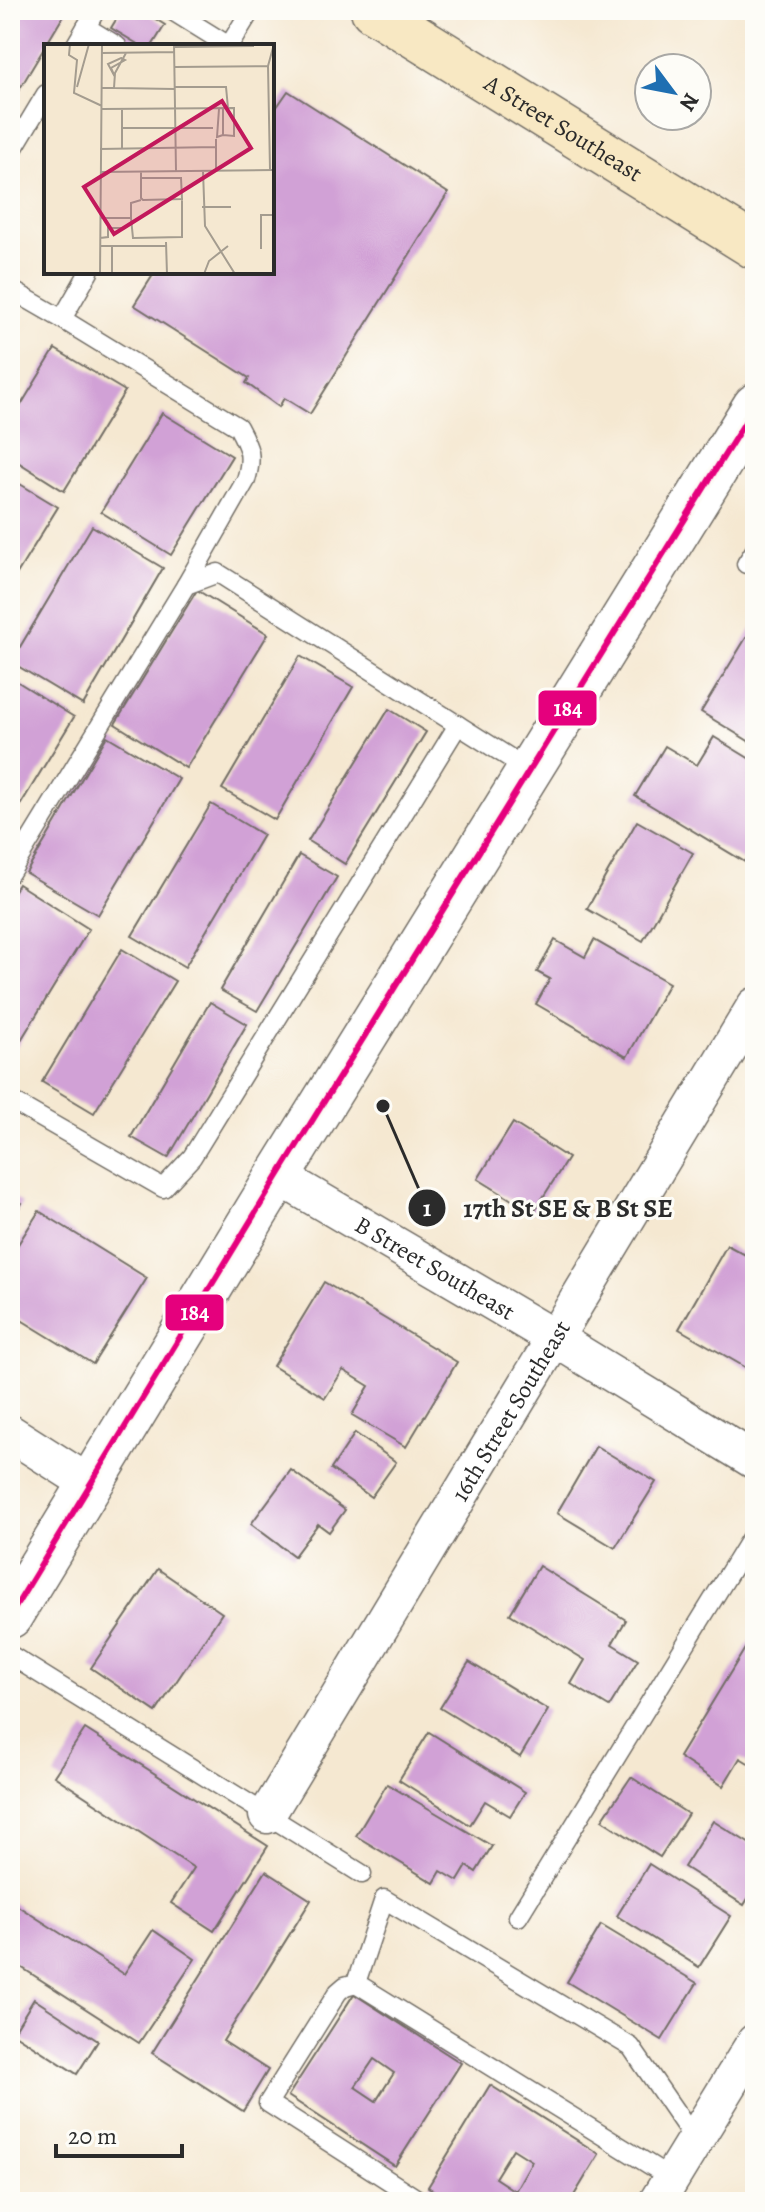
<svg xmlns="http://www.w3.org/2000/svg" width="765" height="2212" font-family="Alegreya,serif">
  <rect width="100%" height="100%" fill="#fdfcf7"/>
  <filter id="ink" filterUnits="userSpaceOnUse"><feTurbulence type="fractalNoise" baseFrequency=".0125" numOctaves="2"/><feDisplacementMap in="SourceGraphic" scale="16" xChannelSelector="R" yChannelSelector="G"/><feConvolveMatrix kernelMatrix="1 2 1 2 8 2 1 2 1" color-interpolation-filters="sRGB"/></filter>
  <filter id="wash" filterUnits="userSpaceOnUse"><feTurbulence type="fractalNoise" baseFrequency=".006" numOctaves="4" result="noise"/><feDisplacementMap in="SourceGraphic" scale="32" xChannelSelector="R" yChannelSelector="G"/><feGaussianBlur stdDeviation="1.8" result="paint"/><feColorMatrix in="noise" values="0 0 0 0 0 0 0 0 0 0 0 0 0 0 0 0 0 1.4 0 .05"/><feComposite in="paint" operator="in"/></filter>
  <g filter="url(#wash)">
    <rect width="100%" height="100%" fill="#f5e8d1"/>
    <g id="blocks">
      <g fill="#d1a1d6" fill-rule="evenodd">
        <polygon points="10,10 67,10 10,105"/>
        <polygon points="122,10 141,10 165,25 152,46 141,46 111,28"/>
        <polygon points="288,91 448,193 310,414 284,398 279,407 246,383 249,378 134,305 155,272 272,272 272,114"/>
        <polygon points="55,349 125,391 64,491 10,457 10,423"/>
        <polygon points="162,413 232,456 171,555 101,512"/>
        <polygon points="10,478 58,507 10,585"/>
        <polygon points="92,526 163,568 83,705 11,662"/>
        <polygon points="197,590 268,634 186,768 115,724"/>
        <polygon points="755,623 755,745 701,712"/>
        <polygon points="300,656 353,687 275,820 222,789"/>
        <polygon points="10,677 74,717 10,822"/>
        <polygon points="389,709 426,732 345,864 308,841"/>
        <polygon points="107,736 179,779 98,915 26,873"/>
        <polygon points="714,737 755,762 755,845 745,862 635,796 665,746 697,765"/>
        <polygon points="211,804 263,835 185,967 132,936"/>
        <polygon points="637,821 693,853 643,941 587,909"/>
        <polygon points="299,855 337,877 257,1011 220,990"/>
        <polygon points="18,884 89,929 10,1058 10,897"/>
        <polygon points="555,940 585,957 594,940 669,983 627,1057 536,1004 550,979 537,972"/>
        <polygon points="122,949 175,981 94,1113 42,1082"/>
        <polygon points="210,1002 247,1024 168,1158 131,1137"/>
        <polygon points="513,1123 568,1158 533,1213 478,1179"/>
        <polygon points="10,1195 22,1203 10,1222"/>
        <polygon points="39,1211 147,1278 93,1364 10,1313 10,1257"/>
        <polygon points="727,1245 755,1260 755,1362 750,1370 679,1329"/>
        <polygon points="324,1282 457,1362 406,1447 352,1415 369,1386 343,1370 325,1398 273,1366"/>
        <polygon points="355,1433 396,1462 371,1497 331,1469"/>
        <polygon points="596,1446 656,1482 615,1548 557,1513"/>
        <polygon points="291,1470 345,1510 329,1532 318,1524 294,1556 251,1524"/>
        <polygon points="539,1566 626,1620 612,1644 638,1660 609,1707 571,1684 585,1660 510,1614"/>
        <polygon points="158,1569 222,1613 156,1712 91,1668"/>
        <polygon points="755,1632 755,1767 740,1758 723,1786 679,1757"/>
        <polygon points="469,1662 548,1710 520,1757 440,1708"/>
        <polygon points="85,1729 268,1846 214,1931 171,1903 194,1868 54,1776"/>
        <polygon points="429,1732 525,1792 510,1816 485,1801 470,1825 399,1780"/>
        <polygon points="631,1777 688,1814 660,1857 602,1820"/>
        <polygon points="387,1784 492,1846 476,1872 467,1866 458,1881 441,1871 434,1883 356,1836"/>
        <polygon points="713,1821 755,1847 755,1887 744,1905 684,1867"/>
        <polygon points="649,1864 731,1916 699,1967 617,1916"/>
        <polygon points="266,1871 311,1900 223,2041 268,2070 243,2111 152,2053"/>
        <polygon points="10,1901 124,1974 153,1930 195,1959 139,2043 10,1960"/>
        <polygon points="601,1925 697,1983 662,2040 567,1982"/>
        <path d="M354,1994L461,2063L395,2166L288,2096ZM374,2059L394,2073L376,2101L355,2087Z"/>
        <polygon points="34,1999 98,2041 77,2074 13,2033"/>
        <path d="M490,2085L599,2154L570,2202H452L428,2187ZM513,2149L532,2161L515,2191L495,2178Z"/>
      </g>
    </g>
  </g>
  <g filter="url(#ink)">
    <use href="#blocks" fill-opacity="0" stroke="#726d65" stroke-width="2"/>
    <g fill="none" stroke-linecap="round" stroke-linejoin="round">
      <defs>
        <g id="service">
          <polyline points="171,10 229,46"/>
          <polyline points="86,27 117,46"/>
          <polyline points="75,46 96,10"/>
          <polyline points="229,46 251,10"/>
          <polyline points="10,154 46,94"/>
          <path d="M89,272L62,319L238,427C250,449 253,456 246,480L186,585"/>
          <polyline points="10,289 62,319"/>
          <polyline points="746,564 755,550"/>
          <polyline points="10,873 186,585 218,573 529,770"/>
          <polyline points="10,1100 163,1188 192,1157 458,725"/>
          <polyline points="10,1655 362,1874"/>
          <polyline points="518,1917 755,1531"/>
          <polyline points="356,1983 345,1986 338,1992 268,2103 422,2202"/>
          <polyline points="671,2178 356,1983 384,1899 631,2047 695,2140"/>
        </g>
        <g id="minor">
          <path id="s1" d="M278,1176L554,1338L755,1461"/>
          <polyline points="10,1433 90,1484"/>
          <path id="s2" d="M267,1815L755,1006"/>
          <polyline points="657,2202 755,2042"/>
        </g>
        <polyline id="tertiary" points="10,1616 278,1176 755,406"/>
        <g id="secondary">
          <path id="s3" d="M373,10L755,247"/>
        </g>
      </defs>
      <use href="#service" stroke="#726d65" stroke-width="21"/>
      <use href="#minor" stroke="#726d65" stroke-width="39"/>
      <use href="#tertiary" stroke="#726d65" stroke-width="47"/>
      <use href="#secondary" stroke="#726d65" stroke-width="47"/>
      <use href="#service" stroke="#fff" stroke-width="18"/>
      <use href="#minor" stroke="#fff" stroke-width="36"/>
      <use href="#tertiary" stroke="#fff" stroke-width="44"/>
      <use href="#secondary" stroke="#f8e8c3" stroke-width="44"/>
      <defs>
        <polyline id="bus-1" points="10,1616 278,1176 755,406"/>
      </defs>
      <use href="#bus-1" stroke="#fdfcf7" stroke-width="12"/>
      <use href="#bus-1" stroke="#e5007d" stroke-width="6"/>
    </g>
  </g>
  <g text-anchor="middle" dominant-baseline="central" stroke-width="6" stroke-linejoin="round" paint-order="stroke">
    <g font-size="24" fill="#2b2b2b" stroke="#fdfcf7">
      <text stroke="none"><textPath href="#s3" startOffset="224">A Street Southeast</textPath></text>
      <text stroke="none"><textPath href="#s1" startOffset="182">B Street Southeast</textPath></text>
      <text stroke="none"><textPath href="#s2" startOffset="472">16th Street Southeast</textPath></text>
    </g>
  </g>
  <g transform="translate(44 44)">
    <rect width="230" height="230" fill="#f5e8d1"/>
    <path fill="none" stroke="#a49c8f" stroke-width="2" d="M26,0L25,11L33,16L30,49L58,62M130,0L132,127M130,3L210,2M58,9L131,8M77,14L81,16L67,24L71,33L64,20ZM224,22L226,126M131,23L224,22L230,0M33,43L45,0M131,43H182L184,64M58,44H70L71,29L82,9M70,44L131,45M58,65L190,64V92L179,91M78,65V105M175,65L173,93L179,91V64M78,84H169M172,95V127M56,105L172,103M159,127L161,182L191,230M56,128L230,126M97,134H137L138,155L99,156L97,154V127M158,163H187M56,174H87V159L97,156M87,174L89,194L138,193V156M56,194L64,193V184H82M122,198L123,230M57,202H122M68,202V230M217,205V171H230M56,230L58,0M160,230L165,217L184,202"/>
    <path fill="#c2185b" fill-opacity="0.15" stroke="#c2185b" stroke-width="4" d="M178,57L207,104L70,190L40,143Z"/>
    <rect width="230" height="230" fill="none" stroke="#2b2b2b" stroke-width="4"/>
  </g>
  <path fill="none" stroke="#2b2b2b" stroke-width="3" d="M383 1106L427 1208"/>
  <g fill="#2b2b2b" stroke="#fdfcf7" stroke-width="3">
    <circle cx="383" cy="1106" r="8"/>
    <circle cx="427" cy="1208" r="20"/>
  </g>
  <g font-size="24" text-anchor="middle" font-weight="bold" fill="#fff">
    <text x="427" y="1216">1</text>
  </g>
  <g font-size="26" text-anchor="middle" font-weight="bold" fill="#2b2b2b" stroke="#fdfcf7" stroke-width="6" stroke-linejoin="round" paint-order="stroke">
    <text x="568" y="1217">17th St SE &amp; B St SE</text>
  </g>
  <g stroke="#fdfcf7" stroke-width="3">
    <rect x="537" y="689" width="61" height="38" rx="8" fill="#e5007d"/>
    <rect x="164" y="1293" width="61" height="39" rx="8" fill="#e5007d"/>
  </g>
  <g font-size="22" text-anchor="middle" font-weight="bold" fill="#fff">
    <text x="568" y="716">184</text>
    <text x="195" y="1320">184</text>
  </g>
  <rect width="765" height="2212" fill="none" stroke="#fdfcf7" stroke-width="40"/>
  <g transform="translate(673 92) rotate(122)"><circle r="38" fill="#fdfcf7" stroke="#a9a8a5" stroke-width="2"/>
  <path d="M0-6L14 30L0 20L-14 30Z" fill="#1f6fb2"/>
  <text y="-12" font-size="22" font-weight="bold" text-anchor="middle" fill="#2b2b2b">N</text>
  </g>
  <path d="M56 2144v12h126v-12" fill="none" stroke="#2b2b2b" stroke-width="4"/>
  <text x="68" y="2144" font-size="24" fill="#2b2b2b" stroke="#fdfcf7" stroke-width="6" paint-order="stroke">20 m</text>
</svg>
